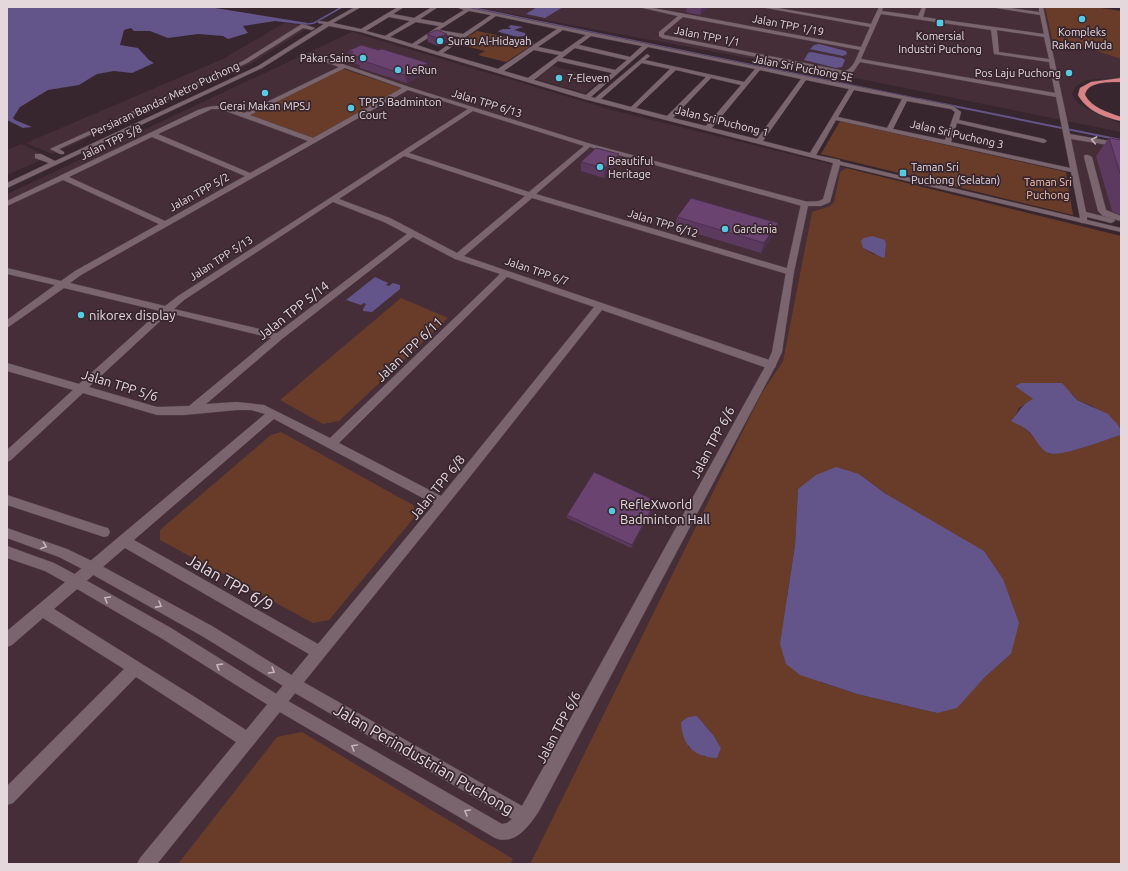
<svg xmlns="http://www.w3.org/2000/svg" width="1128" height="871" font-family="Ubuntu,sans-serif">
  <rect width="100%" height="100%" fill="#38262e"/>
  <g fill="#462e39">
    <polygon points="475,7 1045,7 1053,43 1088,48 1121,59 1121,77 1087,80 1076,86 1072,94 1078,103 1091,111 1121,124 1121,132 860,79"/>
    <polygon points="284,23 311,26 250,64 52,154 26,143 223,59"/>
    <polygon points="352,32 612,110 846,168 840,172 834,202 830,206 812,212 783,361 761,394 530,864 7,864 7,194"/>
    <polygon points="553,66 602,79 585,93 536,79"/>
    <polygon points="1070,137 1121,146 1121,222 1085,214"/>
    <polygon points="21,144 48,157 7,175 7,150"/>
  </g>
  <g fill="#683c28" fill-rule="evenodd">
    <polygon points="1045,7 1094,7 1121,11 1121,59 1088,48 1053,43"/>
    <polygon points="477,31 535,43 506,62 478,55 485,51 457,44"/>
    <polygon points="343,69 403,89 314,139 250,115"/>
    <polygon points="840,121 1066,172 1073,215 821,154"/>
    <path d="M846,168L1121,236V430L1118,425L1092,406L1077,400L1072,394L1030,383L1015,385L1034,399L1019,408L1015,417L1049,454C1074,453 1097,442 1121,435V864H530L761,394L783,361L812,212L830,206L834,202L840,172ZM886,245L885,257L873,254L863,248ZM859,474L886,494L1011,654L985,677L937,713L857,694L820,682L787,598L795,545L798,489ZM697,716L714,736L721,748L705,757L688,747Z"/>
    <polygon points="401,298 448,318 339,421 323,424 280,400"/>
    <polygon points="281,432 413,505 417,514 329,620 313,623 160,540 160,530 271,435"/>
    <polygon points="302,732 513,859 510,864 178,864 277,737"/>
  </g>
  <g fill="#63548a">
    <polygon points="7,7 209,7 308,23 307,25 275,21 243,26 248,33 228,39 223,36 198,34 168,38 150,31 134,31 131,28 124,30 120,45 138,48 149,60 154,63 132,73 114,71 97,74 79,85 48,90 20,107 13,118 15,120 32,127 23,128 7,120"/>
    <polygon points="537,7 563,7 545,18 526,14"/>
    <path d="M511,25L523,27L514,30L525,33L526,35C519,39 508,34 499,32L498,31L503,29H510L511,28L508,27Z"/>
    <polygon points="819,44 846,51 847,54 843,56 810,49 814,45"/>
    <polygon points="811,52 842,58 845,60 842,67 836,68 804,60 808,53"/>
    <polygon points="872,236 885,240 886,245 885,257 883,258 863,248 861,241 864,238"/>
    <polygon points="375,277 388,283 386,285 389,286 393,283 400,285 400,289 372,312 363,311 363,309 366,304 364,303 361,305 346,300"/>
    <path d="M1021,383H1062L1077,400L1108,414L1118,425L1121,430V435C1107,439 1060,458 1048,453C1039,449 1035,436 1027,430C1023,426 1016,424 1011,421C1020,411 1021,405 1033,399L1015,386Z"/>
    <polygon points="836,467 859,474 886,494 984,551 1003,579 1019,623 1011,654 985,677 957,708 937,713 857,694 800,675 786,664 780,644 795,545 798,489 816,475"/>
    <path d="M697,716L714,736L721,748L717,758C693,757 682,745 681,722L688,717Z"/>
  </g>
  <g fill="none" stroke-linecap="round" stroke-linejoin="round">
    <g stroke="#63548a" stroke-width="1.5">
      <polyline points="469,7 924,100"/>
      <polyline points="308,24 314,23 342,7"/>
    </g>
    <polyline stroke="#63548a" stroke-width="2" points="919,99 1121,140"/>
    <defs>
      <g id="minor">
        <path d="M355,7H361L333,23L361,29L398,7H404L393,14L414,18L432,7H438L420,19L443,23L464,10L456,7H465L953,106L961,112L959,120L1044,139L1047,141L1044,143L957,123L951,142L1070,168L1056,97L860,62L853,72L845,75L662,38L659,36V32L678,16L638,7H648L861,47L870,27L761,7H772L871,24L879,7H883L882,11L918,16L922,7H926L923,17L1044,34L1040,15L990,7H1003L1039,12V7H1043L1070,134L1121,143V147L1071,139L1086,212L1114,219L1115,221L1111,223L1087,217V223H1081L1071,172L836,120L816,155L840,160V164H837L584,99L361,32L329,26L262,68L7,188V183L49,163L35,158V154H41L55,161L258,66L324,24L318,23V21L328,22ZM469,11L491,15L463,34L439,30ZM881,14L991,30L994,54L1049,62L1055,93L861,59ZM496,16L557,29L498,69L443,53ZM389,17L410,21L385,36L366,31ZM683,17L860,50C856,58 854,68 845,71L664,35V33ZM416,22L439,26L412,44L390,37ZM563,30L586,35L562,52L538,47ZM997,30L1044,37L1049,59L999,52ZM436,33L459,37L438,52L417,45ZM591,36L642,46L630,57L579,45ZM648,47L755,69L744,82L645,60L650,56L647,54L595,98L591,97ZM575,48L627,60L615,70L562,58ZM534,50L559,55L528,78L504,71ZM558,61L612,73L586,95L534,80ZM642,63L670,69L631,107L601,99ZM676,70L706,77L667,116L636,108ZM760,70L801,79L757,139L712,128ZM711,78L741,85L706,126L673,118ZM806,80L849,89L810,153L763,141ZM854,90L902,99L887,128L838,117ZM907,101L951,109L955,112L945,140L893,129Z"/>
        <polygon points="302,24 315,28 312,30 303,28 247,63 59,149 64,152 64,154 60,154 50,149 243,61"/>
        <path d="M311,53L409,87L591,144L808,202V206H802L590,147L536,194L793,270L794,272L793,274H787L532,198L464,256L775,362L776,365L775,368H767L602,310L465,483L157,864H137L140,858L236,742L136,677L13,803L7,805V786L124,669L43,618L12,645L7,647V631L265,414L251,410H237L184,415H157L83,393L11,460L7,462V450L73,390L7,371V363L79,384L160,311L64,288L7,328V320L55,285L7,274V268L61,281L75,271L159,224L63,180L7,206V201L198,110C217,103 225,106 244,113L339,67L309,56L308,55ZM345,68L402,88L313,138L250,115ZM408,90L468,109L178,296L165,306L70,283L81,275ZM212,109H220L308,141L250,173L158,134ZM473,111L584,146L529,192L409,153ZM152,137L245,176L165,221L69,177ZM404,156L525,196L457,253L390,218L339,199ZM333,202L384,222L407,234L277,333L174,309L184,300ZM413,237L455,259L500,274L330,438L264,405L237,402L206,404L282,339ZM507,277L594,307L441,496L339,443ZM169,313L271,338L189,406L157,407L89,387ZM274,419L434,504L318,644L134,540ZM125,548L309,654L246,730L198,699L54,609Z"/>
        <polygon points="1085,155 1088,155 1092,157 1106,210 1121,216 1121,221 1103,216 1098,211 1084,157"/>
        <polygon points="7,495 104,527 108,528 110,532 108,536 104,537 7,505"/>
      </g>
      <path id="tertiary" d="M834,160L1121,228V232L840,165L830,202L821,206H808L794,272L782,352L776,365L539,811C529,826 515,846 495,838L273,708L161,638L72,586L45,571L7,558V546L54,563L82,578L171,628L283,698L502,824L507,823L512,819L288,689L202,636L88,572L59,557L7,538V528L67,549L98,564L212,626L298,679L522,806L766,365L772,352L786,272L801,204C807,199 816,204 823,199Z"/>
      <path id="motorway" d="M1121,78V82C1110,82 1087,81 1085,95C1092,108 1107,112 1121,117V121C1104,117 1087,111 1078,95L1080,88L1091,82Z"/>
    </defs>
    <use href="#minor" stroke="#51434a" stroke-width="1"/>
    <use href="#tertiary" stroke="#51434a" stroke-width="1"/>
    <use href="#motorway" stroke="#51434a" stroke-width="1"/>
    <use href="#minor" fill="#7a656e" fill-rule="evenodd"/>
    <use href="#tertiary" fill="#7a656e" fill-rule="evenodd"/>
    <use href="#motorway" fill="#d98286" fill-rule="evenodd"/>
  </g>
  <g fill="#5c3a60">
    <polygon points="687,7 709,7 700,15 686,12"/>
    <polygon points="427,34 448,42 438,46 428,42"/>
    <polygon points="378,50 428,63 429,71 407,83 360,68 359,65 351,62 348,51"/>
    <polygon points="1109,138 1121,140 1121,216 1112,211 1096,156"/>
    <polygon points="581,162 618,163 604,178 581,171"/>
    <polygon points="677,217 778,223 775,232 761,253 675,227"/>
    <polygon points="656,504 631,548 567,518 567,515"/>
  </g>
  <g fill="#4b2f4e">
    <polygon points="702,7 709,7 700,15"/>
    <polygon points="447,34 448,42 438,46 437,38"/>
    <polygon points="428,63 429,71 407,83 405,75"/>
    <polygon points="619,154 618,163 604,178 605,168"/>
    <polygon points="778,223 775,232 761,253 764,243"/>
    <polygon points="656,501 656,504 631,548 632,545"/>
  </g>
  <g fill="#6b4370" stroke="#4b2f4e">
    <polygon points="437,30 447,34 437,38 427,34"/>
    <polygon points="361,45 378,50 382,49 428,63 405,75 358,59 361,58 349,54 353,52 348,51"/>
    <polygon points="1109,138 1121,140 1121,176"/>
    <polygon points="596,148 619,154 605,168 581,162"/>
    <polygon points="691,198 778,223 764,243 677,217"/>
    <polygon points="594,472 656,501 632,545 567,515"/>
  </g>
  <defs><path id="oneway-chevron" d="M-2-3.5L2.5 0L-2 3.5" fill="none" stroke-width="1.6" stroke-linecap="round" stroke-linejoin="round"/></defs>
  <g stroke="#c4b6bc">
    <use href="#oneway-chevron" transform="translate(1094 140) rotate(-169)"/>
    <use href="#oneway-chevron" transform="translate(44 546) rotate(20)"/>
    <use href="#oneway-chevron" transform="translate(107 599) rotate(-150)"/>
    <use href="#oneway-chevron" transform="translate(159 605) rotate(29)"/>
    <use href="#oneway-chevron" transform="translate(219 666) rotate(-148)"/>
    <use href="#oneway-chevron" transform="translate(272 671) rotate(31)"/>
    <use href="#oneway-chevron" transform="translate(354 747) rotate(-150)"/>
    <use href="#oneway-chevron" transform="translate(467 812) rotate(-150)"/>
  </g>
  <g fill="#57c9e2" stroke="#38262e" stroke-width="1.5">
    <circle cx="1082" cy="19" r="4"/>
    <rect x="936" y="19" width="8" height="8" rx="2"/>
    <circle cx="440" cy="41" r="4"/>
    <circle cx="363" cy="58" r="4"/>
    <circle cx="398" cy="70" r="4"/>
    <circle cx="1069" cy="73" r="4"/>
    <circle cx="559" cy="78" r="4"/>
    <circle cx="265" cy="93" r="4"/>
    <circle cx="351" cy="108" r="4"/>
    <circle cx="600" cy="167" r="4"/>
    <rect x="899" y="169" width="8" height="8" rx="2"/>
    <circle cx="725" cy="229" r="4"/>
    <circle cx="81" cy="315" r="4"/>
    <circle cx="612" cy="511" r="4"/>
  </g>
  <g text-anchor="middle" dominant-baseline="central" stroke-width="3.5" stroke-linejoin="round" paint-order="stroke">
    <g font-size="11" fill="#e4d8dd" stroke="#38262e">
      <text transform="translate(788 25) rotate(11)">Jalan TPP 1/19</text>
      <text transform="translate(707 36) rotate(11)">Jalan TPP 1/1</text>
      <text transform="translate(803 68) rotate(11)">Jalan Sri Puchong 5E</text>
      <text transform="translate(165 99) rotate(-25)">Persiaran Bandar Metro Puchong</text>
      <text transform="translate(487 103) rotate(17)">Jalan TPP 6/13</text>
      <text transform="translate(722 121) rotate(14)">Jalan Sri Puchong 1</text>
      <text transform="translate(957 134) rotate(13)">Jalan Sri Puchong 3</text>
      <text transform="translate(111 142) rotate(-26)">Jalan TPP 5/8</text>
      <text transform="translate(199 192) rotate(-29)">Jalan TPP 5/2</text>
      <text transform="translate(663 223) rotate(17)">Jalan TPP 6/12</text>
      <text transform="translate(221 258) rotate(-33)">Jalan TPP 5/13</text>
      <text transform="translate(537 271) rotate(19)">Jalan TPP 6/7</text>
    </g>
    <g font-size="11" fill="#e4d8dd" stroke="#38262e" text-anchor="start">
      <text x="1082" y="32" text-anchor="middle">Kompleks<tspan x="1082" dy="13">Rakan Muda</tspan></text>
      <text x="940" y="36" text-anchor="middle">Komersial<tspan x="940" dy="13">Industri Puchong</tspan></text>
      <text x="448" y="41">Surau Al-Hidayah</text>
      <text x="355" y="58" text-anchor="end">Pakar Sains</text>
      <text x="406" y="70">LeRun</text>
      <text x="1061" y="73" text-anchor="end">Pos Laju Puchong</text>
      <text x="567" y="78">7-Eleven</text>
      <text x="359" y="102">TPP5 Badminton<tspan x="359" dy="13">Court</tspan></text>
      <text x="265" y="106" text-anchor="middle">Gerai Makan MPSJ</text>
      <text x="608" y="161">Beautiful<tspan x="608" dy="13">Heritage</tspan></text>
      <text x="911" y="167">Taman Sri<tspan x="911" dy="13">Puchong (Selatan)</tspan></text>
      <text x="733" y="229">Gardenia</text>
    </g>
    <g font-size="11" fill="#f8c2ab" stroke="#38262e">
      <text x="1048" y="182">Taman Sri<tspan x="1048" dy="13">Puchong</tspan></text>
    </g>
    <g font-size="13" fill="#e4d8dd" stroke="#38262e">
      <text transform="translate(293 310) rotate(-38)">Jalan TPP 5/14</text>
      <text transform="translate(409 349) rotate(-44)">Jalan TPP 6/11</text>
      <text transform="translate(120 385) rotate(17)">Jalan TPP 5/6</text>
      <text transform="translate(712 442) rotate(-62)">Jalan TPP 6/6</text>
      <text transform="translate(437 487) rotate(-51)">Jalan TPP 6/8</text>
      <text transform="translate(558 727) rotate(-62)">Jalan TPP 6/6</text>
    </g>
    <g font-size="13" fill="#e4d8dd" stroke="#38262e" text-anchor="start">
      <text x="89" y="315">nikorex display</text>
      <text x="620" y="504">RefleXworld<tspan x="620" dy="15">Badminton Hall</tspan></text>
    </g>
    <g font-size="16" fill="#e4d8dd" stroke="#38262e">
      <text transform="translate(230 582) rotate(30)">Jalan TPP 6/9</text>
      <text transform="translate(424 759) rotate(30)">Jalan Perindustrian Puchong</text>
    </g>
  </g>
  <rect width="1128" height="871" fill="none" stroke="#e4d8dd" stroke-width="16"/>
</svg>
